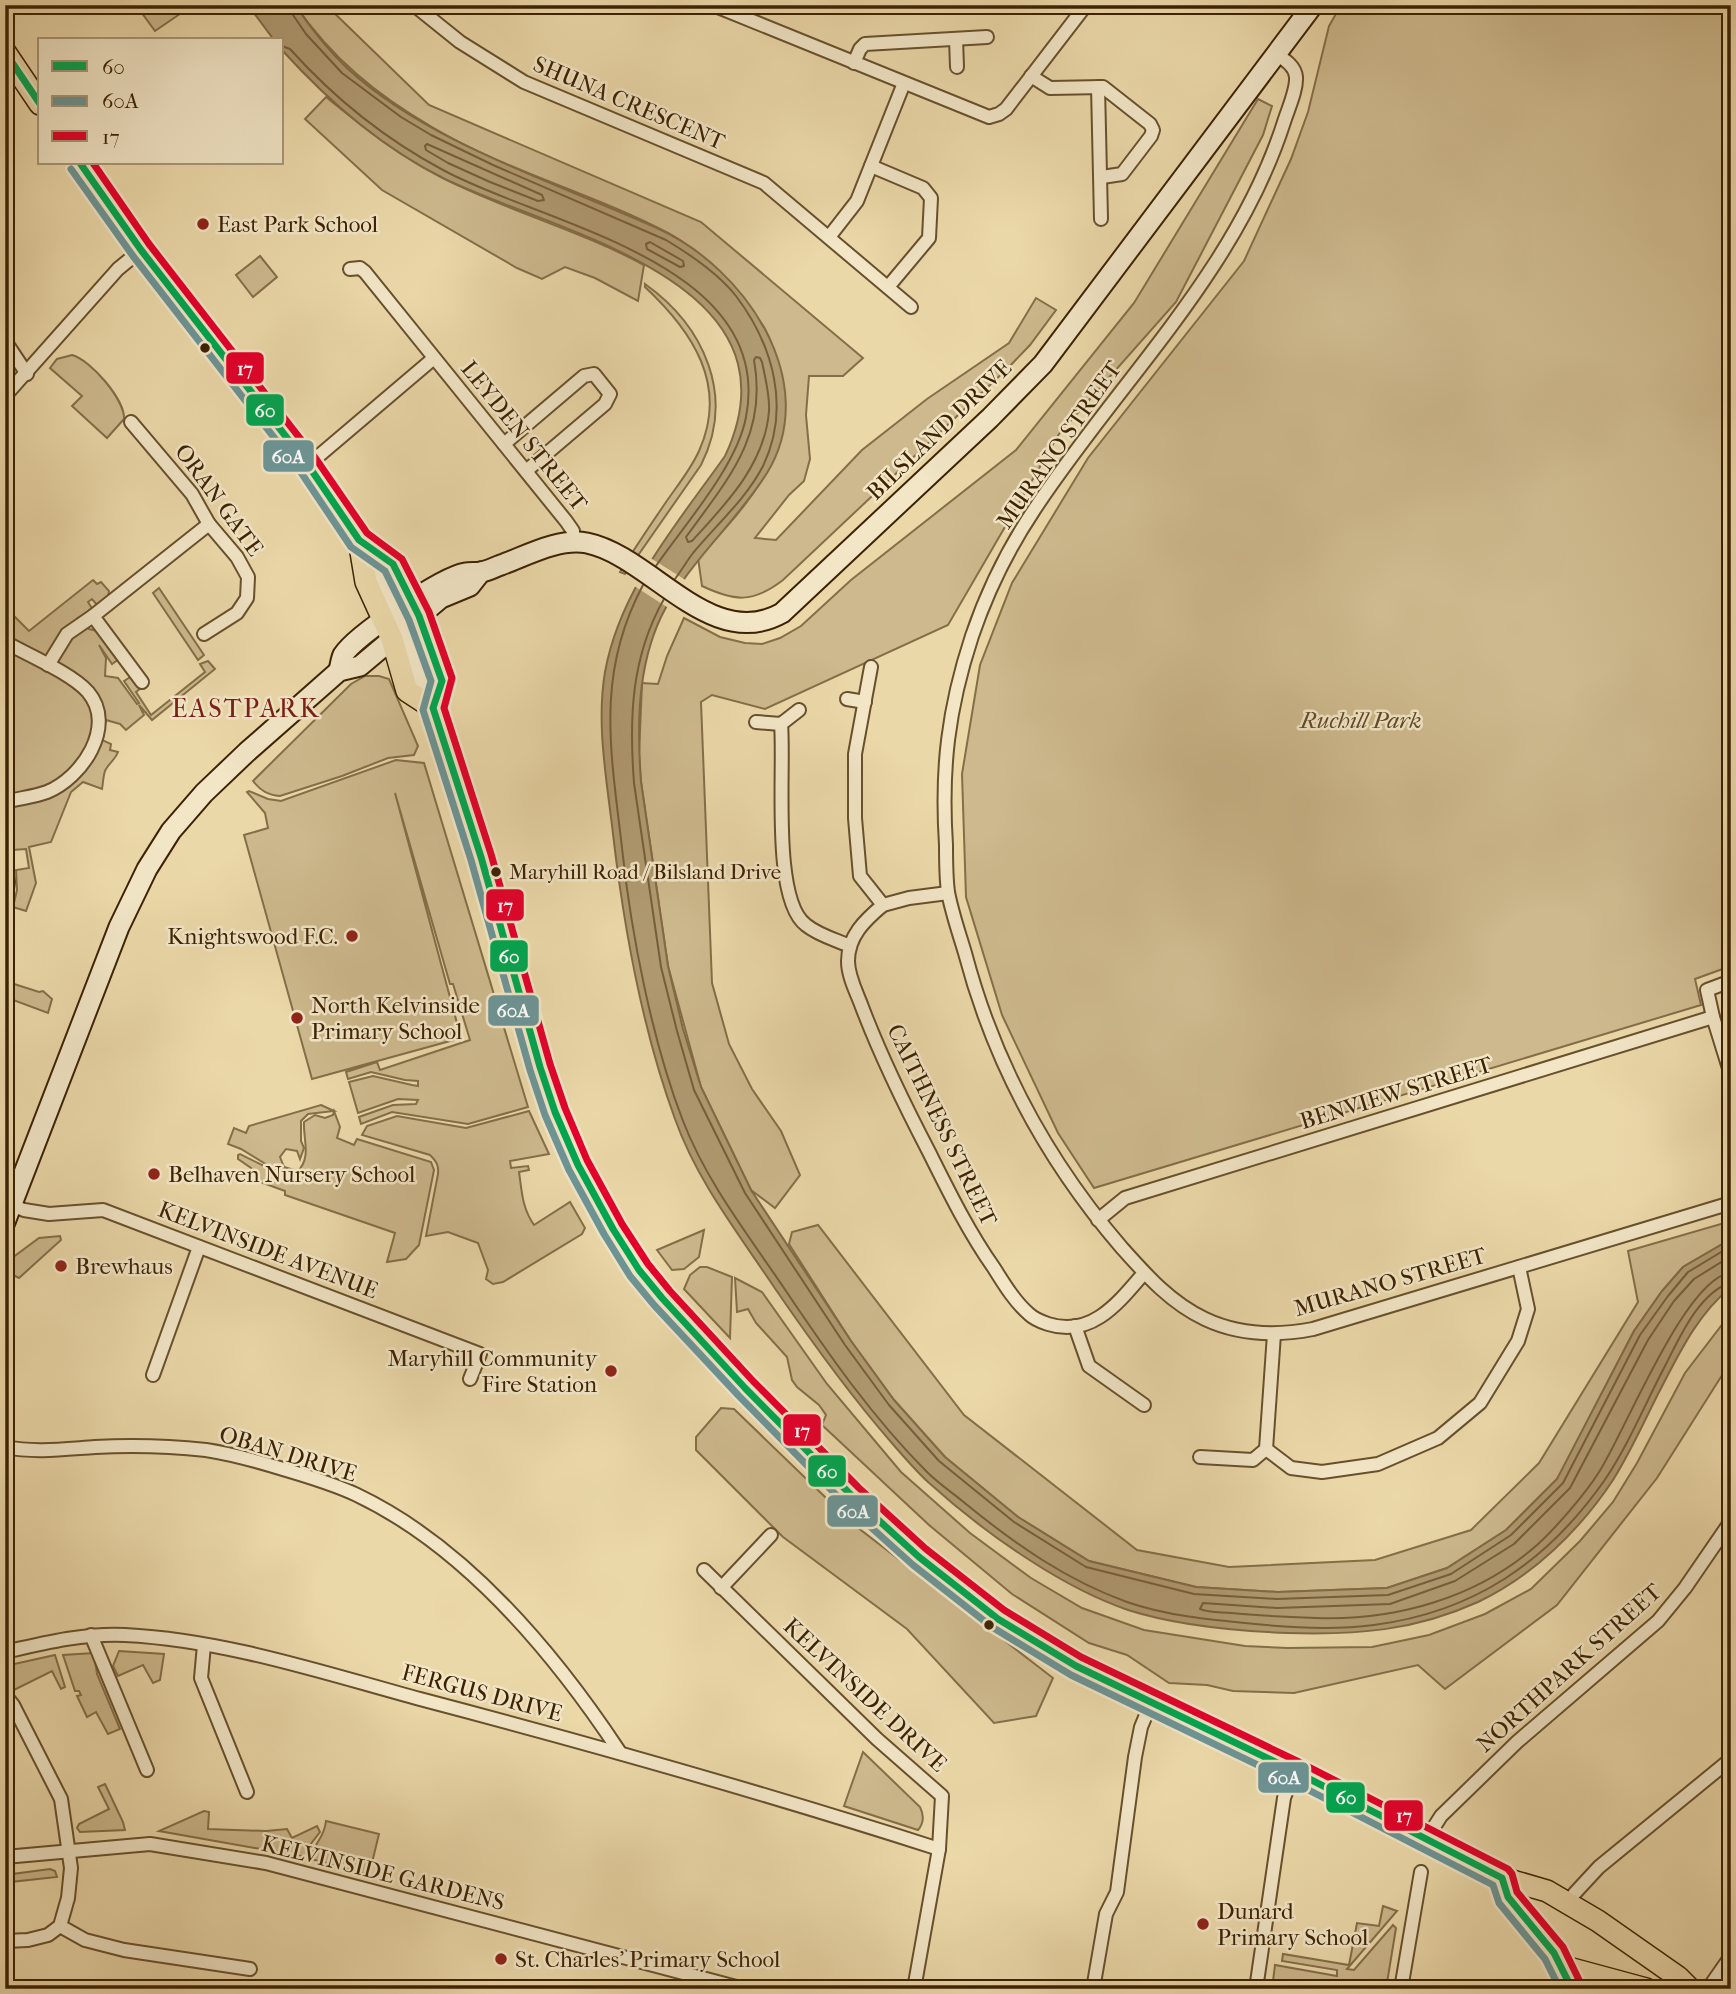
<svg xmlns="http://www.w3.org/2000/svg" width="1736" height="1994" font-family="'IM FELL French Canon',serif">
  <rect width="100%" height="100%" fill="#ebd8a9"/>
  <filter id="stains"><feTurbulence type="fractalNoise" baseFrequency=".00286" numOctaves="4"/><feColorMatrix values="0 0 0 0 .2 0 0 0 0 .09 0 0 0 0 .02 0 0 0 .5 -.17"/></filter>
  <radialGradient id="worn" r=".72"><stop offset=".6" stop-color="#630" stop-opacity="0"/><stop offset="1" stop-color="#630" stop-opacity=".3"/></radialGradient>
  <g fill="#cdb98d" stroke="#846e48" stroke-width="2">
    <polygon points="136,5 193,5 155,31"/>
    <path d="M295,5H326L429,105L701,222L863,358L843,376H809L806,415L810,459L804,481L789,495L755,538L776,540L862,450L927,399L1009,343L1036,298L1056,310L1030,345L1008,368L783,580C752,604 734,601 702,586L698,558C748,504 797,454 780,374C777,359 773,343 765,329C759,318 747,308 738,298C716,273 697,249 668,233C592,193 506,171 432,127C376,95 332,58 295,5Z"/>
    <polygon points="1341,5 1731,5 1731,966 1695,979 1701,1005 1094,1188 1058,1133 1002,1015 966,897 962,774 980,665 1012,583 1088,458 1244,261 1291,159 1308,112 1329,26"/>
    <path d="M326,97C363,127 400,156 441,177C507,211 579,230 644,265L638,301L595,278L565,267L542,279L517,268L382,190L305,119Z"/>
    <polygon points="1258,99 1272,106 1263,135 1176,302 1059,434 948,625 765,709 712,695 701,702 712,983 729,1044 752,1089 781,1131 800,1175 775,1208 751,1190 701,1087 668,966 641,782 639,755 642,683 658,684 667,656 684,618 720,637 745,643 762,644 780,638 801,626 851,580 1016,450 1134,303"/>
    <polygon points="260,256 277,277 253,297 236,275"/>
    <path d="M645,284C704,326 736,396 701,465L625,574L620,572C634,549 649,527 664,505C676,487 690,471 699,451C729,385 692,331 645,287Z"/>
    <path d="M72,355C91,360 125,400 124,419L107,438L72,406L82,396L50,368L57,359Z"/>
    <path d="M93,580L97,584L101,582L109,591L108,598L98,606L92,599L88,602L93,610L78,618L89,629L98,631L119,659L112,664L99,645L106,658L105,676L118,678L137,704L139,703L124,681L132,676L141,688L136,692L151,715L205,672L200,664L208,661L215,669L152,720L139,705L144,715L126,730L120,724L106,720L102,740L111,744L110,750L118,752C115,760 108,764 105,771C103,777 103,784 102,789L83,782L71,792L51,842L29,847L36,883L26,911L13,907L17,890L16,870L29,868L26,849L12,850L10,844L5,842V607L29,631Z"/>
    <polygon points="159,588 204,655 198,660 153,593"/>
    <path d="M365,676H379L389,679L418,746L414,755L388,758L342,776L280,796C268,795 261,791 253,781L351,684Z"/>
    <polygon points="396,760 424,763 528,1107 468,1124 392,1112 361,1124 359,1117 393,1105 416,1104 418,1100 398,1099 358,1113 349,1082 373,1076 412,1085 418,1086 418,1081 405,1080 371,1072 348,1079 346,1072 377,1062 380,1070 470,1040 453,984 450,984 395,793 461,1038 312,1079 244,835 268,828 265,813 247,792 249,791 268,799 281,801"/>
    <polygon points="11,983 39,992 43,991 52,999 48,1013 5,997"/>
    <polygon points="321,1105 334,1111 308,1114 301,1121 301,1141 304,1148 300,1159 297,1151 286,1149 280,1157 284,1167 294,1170 269,1166 241,1149 228,1144 234,1128 246,1133 249,1126"/>
    <path d="M334,1111L340,1127L337,1138L354,1145L357,1139L431,1162L434,1170L419,1245L406,1259L387,1262L395,1233L285,1195V1191L244,1176L250,1172L251,1168L238,1159V1155L240,1154L268,1168L297,1172C312,1158 303,1139 304,1122L315,1115L325,1118L333,1115Z"/>
    <path d="M529,1111L549,1154L510,1161L511,1168L528,1166L529,1170L519,1172C522,1192 522,1208 534,1225L570,1202L585,1228L582,1234L503,1282L493,1284L486,1279L488,1270L478,1243L448,1232L426,1236L438,1174C439,1165 436,1161 430,1155L362,1135L367,1126L397,1116L466,1128Z"/>
    <polygon points="1731,1221 1731,1239 1683,1267 1662,1291 1634,1331 1558,1478 1506,1530 1447,1568 1387,1588 1278,1592 1196,1587 1089,1561 1018,1517 945,1457 894,1400 851,1341 789,1244 792,1232 818,1225 964,1415 1137,1550 1229,1567 1375,1560 1471,1530 1539,1463 1638,1302 1628,1251"/>
    <polygon points="704,1230 699,1257 684,1269 672,1270 657,1250"/>
    <polygon points="60,1236 61,1240 19,1278 13,1275 12,1258 39,1238"/>
    <polygon points="700,1267 707,1267 732,1277 730,1338 684,1289 690,1275"/>
    <polygon points="735,1278 762,1292 827,1384 901,1472 970,1533 1031,1578 1082,1608 1144,1630 1245,1646 1288,1648 1372,1647 1429,1635 1485,1614 1531,1589 1580,1541 1613,1502 1637,1463 1685,1373 1731,1313 1731,1361 1657,1478 1557,1605 1445,1689 1418,1665 1294,1693 1233,1691 1207,1685 1169,1683 1127,1655 1089,1643 1012,1594 929,1525 822,1425 826,1415 819,1405 797,1387 792,1380 787,1357 756,1323 748,1309 737,1312"/>
    <polygon points="721,1408 734,1409 853,1524 1053,1678 1036,1716 994,1723 907,1629 783,1537 696,1450 696,1437"/>
    <polygon points="119,1651 164,1654 160,1680 153,1683 143,1665 118,1676 113,1666"/>
    <polygon points="94,1653 97,1674 120,1729 108,1734 96,1712 87,1717 77,1696 81,1695 79,1691 75,1691 63,1655"/>
    <polygon points="55,1655 65,1687 61,1689 52,1671 14,1690 6,1689 5,1666"/>
    <path d="M863,1752L920,1807C924,1815 924,1823 918,1830L844,1806Z"/>
    <polygon points="105,1784 123,1822 125,1830 80,1832 77,1828 79,1824 109,1809 98,1787"/>
    <polygon points="204,1811 209,1812 208,1829 266,1831 287,1829 292,1838 317,1826 320,1832 310,1845 306,1857 159,1831"/>
    <path d="M326,1821L379,1834L369,1875L311,1859C314,1841 324,1840 326,1821Z"/>
    <polygon points="50,1869 55,1871 57,1877 11,1882 14,1921 5,1921 5,1875"/>
    <polygon points="1383,1906 1397,1911 1347,1969 1354,1970 1393,1925 1396,1928 1386,1989 1272,1989 1275,1965 1337,1976 1337,1970 1282,1961 1283,1954 1349,1965 1357,1923 1379,1926"/>
  </g>
  <path fill="#b09a71" stroke="#826a45" stroke-width="2" d="M248,5H295C310,27 327,49 347,68C429,144 558,183 659,229C744,268 823,381 767,473C735,524 688,562 661,617C637,668 637,726 641,782L668,966L683,1029L701,1087L751,1190L851,1341L894,1400L945,1457L1018,1517L1089,1561L1196,1587L1278,1592L1387,1588L1447,1568L1506,1530L1557,1479L1634,1331L1662,1291L1683,1267L1731,1239V1287C1696,1316 1679,1354 1658,1394C1644,1422 1630,1453 1613,1480C1580,1530 1533,1576 1478,1602C1414,1631 1357,1635 1288,1633C1235,1631 1178,1626 1128,1610C1093,1598 1062,1581 1031,1561C995,1538 960,1511 928,1482C915,1470 903,1456 891,1442C848,1393 811,1341 774,1287C738,1233 697,1181 675,1119C642,1029 624,929 613,834C607,781 596,725 605,672C620,589 677,524 725,456C808,279 553,233 443,178C381,147 328,101 282,50V40H274Z"/>
  <polygon fill="#ebd8a9" points="649,557 687,581 670,609 631,584"/>
  <g fill="none" stroke-linecap="round" stroke-linejoin="round">
    <g stroke="#765e3a" stroke-width="2">
      <path d="M290,5L291,12L306,34L342,73L401,117L431,135L493,165L666,240C691,255 718,273 736,296C773,345 791,408 763,466C746,499 717,524 693,553C687,561 681,571 675,579"/>
      <path d="M282,46L290,49C334,98 385,139 443,170C541,224 776,262 746,417C737,466 685,524 656,566"/>
      <polygon points="427,144 542,195 544,200 538,201 490,182 448,163 426,150 425,146"/>
      <polygon points="650,242 683,261 684,266 680,267 647,249 646,244"/>
      <path d="M756,357L760,358L762,362C765,377 770,395 769,411C765,464 726,504 692,541L688,542L686,537C727,480 768,436 754,360Z"/>
      <path d="M643,585C595,675 611,752 622,848C631,933 652,1041 683,1121C707,1183 749,1236 786,1291C829,1355 873,1418 927,1472C939,1484 953,1493 966,1504C1015,1544 1066,1580 1127,1602C1167,1616 1212,1620 1255,1624C1294,1628 1335,1630 1374,1625C1474,1612 1547,1562 1604,1481C1628,1446 1645,1404 1665,1366C1680,1337 1698,1294 1731,1282"/>
      <path d="M664,599C631,657 629,718 634,783L661,967L677,1031L694,1090L745,1193L845,1345L889,1405L939,1461L1014,1522L1086,1567L1194,1594L1277,1599L1388,1595L1451,1574L1511,1535L1563,1483L1640,1335L1668,1296L1688,1272L1731,1246"/>
      <path d="M1731,1256L1694,1279L1674,1301L1648,1340L1570,1488L1514,1544L1455,1581L1390,1604L1277,1608L1203,1603L1200,1609C1209,1613 1221,1612 1231,1613C1260,1616 1288,1617 1316,1618C1395,1621 1477,1598 1537,1545C1555,1529 1586,1493 1599,1472C1624,1434 1686,1276 1731,1273"/>
    </g>
    <defs>
      <g id="street">
        <polyline points="414,5 460,42 524,82 764,183 911,307"/>
        <polyline points="713,5 989,117 999,114 1006,109 1086,5"/>
        <polyline points="956,39 957,67"/>
        <path d="M1276,54C1285,60 1295,66 1296,77C1297,90 1288,109 1284,122C1236,272 1119,381 1034,510C1008,549 987,592 972,636C948,709 941,769 946,845C946,861 946,877 948,892C952,913 959,933 965,953C994,1063 1048,1162 1122,1248C1147,1276 1171,1303 1205,1319C1239,1335 1277,1336 1313,1329L1731,1203"/>
        <polyline points="854,63 860,49 865,44 987,37"/>
        <polyline points="1031,76 1050,88 1103,87 1150,124 1153,130 1151,136 1122,174 1102,177"/>
        <polyline points="1098,87 1101,219"/>
        <polyline points="871,166 923,188 931,198 929,238 888,287"/>
        <polyline points="829,237 857,201 904,83"/>
        <polyline points="350,269 360,268 365,272 566,521 573,531 574,542"/>
        <polyline points="5,341 27,374"/>
        <polyline points="5,396 118,269 141,250"/>
        <polyline points="131,422 192,494 209,524 237,557 248,577 247,598 237,613 204,634"/>
        <polyline points="504,444 584,376 594,374 610,394 605,404 526,471"/>
        <polyline points="308,465 434,358"/>
        <polyline points="93,616 142,682"/>
        <path d="M5,642C28,655 71,673 88,692C117,726 82,778 47,792C34,797 19,798 5,802"/>
        <polyline points="48,665 67,634 93,616 209,524"/>
        <polyline points="871,667 855,754 855,818 860,876 883,905 909,898 948,893"/>
        <polyline points="847,699 865,702"/>
        <polyline points="756,722 781,724 799,710"/>
        <path d="M781,724C785,767 771,899 806,925C818,935 836,940 850,946"/>
        <polyline points="5,861 8,882 5,905"/>
        <path d="M883,905C865,920 848,936 848,961C848,977 857,993 862,1007C881,1057 904,1104 929,1152C949,1192 968,1231 994,1268C1004,1284 1015,1302 1029,1314C1034,1319 1042,1322 1048,1324C1092,1338 1119,1302 1144,1273"/>
        <polyline points="1731,981 1707,990 1713,1017 1731,1075"/>
        <polyline points="6,1203 24,1210 49,1214 103,1210 480,1354 470,1379"/>
        <polyline points="1098,1220 1125,1198 1713,1017"/>
        <polyline points="1075,1326 1089,1366 1144,1405"/>
        <polyline points="153,1375 199,1247"/>
        <path d="M5,1447C35,1453 65,1449 95,1447C132,1445 169,1446 206,1450C232,1454 257,1461 283,1469C307,1476 334,1484 357,1495C466,1547 554,1653 619,1751"/>
        <polyline points="1266,1449 1291,1468 1322,1472 1378,1464 1438,1438 1480,1403 1518,1341 1528,1309 1519,1267"/>
        <polyline points="1266,1449 1274,1334"/>
        <polyline points="1200,1457 1253,1460 1266,1449"/>
        <polyline points="704,1570 877,1739 942,1796 939,1849 914,1989"/>
        <polyline points="721,1588 771,1535"/>
        <polyline points="91,1635 147,1770"/>
        <polyline points="204,1645 201,1678 247,1792"/>
        <path d="M5,1652C44,1643 85,1633 125,1635C225,1640 324,1673 420,1699C595,1745 768,1794 939,1849"/>
        <polyline points="5,1695 13,1705 61,1799 71,1868 68,1898 60,1926 48,1935 28,1940 5,1941"/>
        <polyline points="1427,1838 1441,1816 1517,1742 1658,1621 1685,1588 1731,1521"/>
        <polyline points="5,1857 150,1844 266,1863 744,1989"/>
        <polyline points="1574,1894 1599,1867 1731,1759"/>
        <polyline points="60,1926 85,1940 124,1950 250,1969"/>
        <polyline points="1093,1989 1106,1914 1117,1892 1135,1757 1141,1727 1151,1703"/>
        <polyline points="1256,1989 1284,1798 1294,1771"/>
        <polyline points="1401,1989 1421,1872"/>
        <polyline points="1708,1989 1731,1956"/>
      </g>
      <g id="secondary">
        <path d="M361,543C394,595 414,650 433,708"/>
        <path d="M339,671C340,666 341,659 343,655C356,635 442,577 465,573C470,572 476,573 481,572C488,571 495,567 501,565C528,555 558,538 587,543C651,556 711,653 782,613L990,418L1043,364L1313,5"/>
        <polyline points="5,1222 119,927 147,869 171,831 204,793 247,752 339,671 360,666 441,598 470,586 481,572"/>
        <polyline points="1561,1966 1572,1989"/>
      </g>
      <g id="primary">
        <polyline points="5,52 40,104"/>
        <polyline points="80,163 141,250 308,465 359,540 393,564 419,616 442,681 433,708 481,857 540,1067 555,1112 589,1186 621,1241 639,1270 684,1324 745,1388 886,1527 975,1602 1014,1629 1090,1673 1294,1771 1502,1878 1547,1891 1598,1921 1678,1977 1690,1989"/>
        <polyline points="359,540 366,582 392,639 407,691 433,708"/>
        <path d="M1502,1878C1513,1912 1544,1936 1561,1966L1646,1989"/>
      </g>
    </defs>
    <use href="#street" stroke="#68502c" stroke-width="16"/>
    <use href="#secondary" stroke="#3c2203" stroke-width="23"/>
    <use href="#primary" stroke="#3c2203" stroke-width="24"/>
    <use href="#street" stroke="#f2e6c7" stroke-width="12"/>
    <use href="#secondary" stroke="#f2e6c7" stroke-width="19"/>
    <use href="#primary" stroke="#ebd8a9" stroke-width="21"/>
    <defs>
      <g id="bus-1">
        <polyline points="5,52 40,104"/>
        <polyline points="80,163 141,250 308,465 359,540 393,564 419,616 442,681 433,708 481,857 540,1067 555,1112 578,1165 613,1229 639,1270 662,1298 745,1388 852,1496 919,1557 998,1619 1076,1666 1294,1771 1502,1878 1508,1897 1554,1953 1572,1989"/>
      </g>
      <polyline id="bus-2" points="71,169 133,256 300,471 351,547 385,571 409,620 431,681 423,710 471,860 530,1070 545,1115 569,1170 604,1234 630,1276 654,1305 738,1395 845,1504 913,1565 992,1627 1071,1675 1289,1780 1493,1885 1499,1903 1545,1959 1560,1989"/>
      <polyline id="bus-3" points="93,163 149,244 316,459 367,533 402,559 429,612 452,678 444,708 491,854 550,1064 565,1108 587,1160 622,1224 648,1264 670,1291 753,1381 859,1488 926,1549 1004,1610 1081,1657 1299,1762 1508,1869 1512,1874 1517,1892 1563,1947 1581,1984"/>
    </defs>
    <use href="#bus-1" stroke="#f2e6c7" stroke-width="12"/>
    <use href="#bus-2" stroke="#f2e6c7" stroke-width="12"/>
    <use href="#bus-3" stroke="#f2e6c7" stroke-width="12"/>
    <use href="#bus-1" stroke="#00a651" stroke-width="7"/>
    <use href="#bus-2" stroke="#6c9597" stroke-width="7"/>
    <use href="#bus-3" stroke="#e4002b" stroke-width="7"/>
  </g>
  <g fill="#8f2418" stroke="#f2e6c7" stroke-width="2.5">
    <circle cx="203" cy="224" r="7"/>
    <circle cx="352" cy="936" r="7"/>
    <circle cx="297" cy="1018" r="7"/>
    <circle cx="154" cy="1174" r="7"/>
    <circle cx="61" cy="1266" r="7"/>
    <circle cx="611" cy="1371" r="7"/>
    <circle cx="1203" cy="1924" r="7"/>
    <circle cx="501" cy="1959" r="7"/>
  </g>
  <g fill="#3c2203" stroke="#f2e6c7" stroke-width="2.5">
    <circle cx="205" cy="348" r="6"/>
    <circle cx="496" cy="872" r="6"/>
    <circle cx="989" cy="1625" r="6"/>
  </g>
  <g text-anchor="middle" dominant-baseline="central" stroke-width="5" stroke-linejoin="round" paint-order="stroke">
    <g font-size="21" fill="#3c2203" stroke="#f2e6c7" text-anchor="start">
      <text x="509" y="872">Maryhill Road / Bilsland Drive</text>
    </g>
    <g font-size="23" fill="#3c2203" stroke="#f2e6c7">
      <text transform="translate(629 103) rotate(23)">SHUNA CRESCENT</text>
      <text transform="translate(939 430) rotate(-44)">BILSLAND DRIVE</text>
      <text transform="translate(524 436) rotate(51)">LEYDEN STREET</text>
      <text transform="translate(1059 445) rotate(-55)">MURANO STREET</text>
      <text transform="translate(219 500) rotate(54)">ORAN GATE</text>
      <text transform="translate(1396 1093) rotate(-17)">BENVIEW STREET</text>
      <text transform="translate(942 1125) rotate(64)">CAITHNESS STREET</text>
      <text transform="translate(268 1250) rotate(21)">KELVINSIDE AVENUE</text>
      <text transform="translate(1390 1282) rotate(-16)">MURANO STREET</text>
      <text transform="translate(288 1454) rotate(17)">OBAN DRIVE</text>
      <text transform="translate(1569 1668) rotate(-42)">NORTHPARK STREET</text>
      <text transform="translate(482 1693) rotate(15)">FERGUS DRIVE</text>
      <text transform="translate(865 1695) rotate(43)">KELVINSIDE DRIVE</text>
      <text transform="translate(383 1873) rotate(14)">KELVINSIDE GARDENS</text>
    </g>
    <g font-size="23" fill="#3c2203" stroke="#f2e6c7" text-anchor="start">
      <text x="217" y="224">East Park School</text>
      <text x="338" y="936" text-anchor="end">Knightswood F.C.</text>
      <text x="311" y="1005">North Kelvinside<tspan x="311" dy="26">Primary School</tspan></text>
      <text x="168" y="1174">Belhaven Nursery School</text>
      <text x="75" y="1266">Brewhaus</text>
      <text x="597" y="1358" text-anchor="end">Maryhill Community<tspan x="597" dy="26">Fire Station</tspan></text>
      <text x="1217" y="1911">Dunard<tspan x="1217" dy="26">Primary School</tspan></text>
      <text x="515" y="1959">St. Charles' Primary School</text>
    </g>
    <g font-size="23" font-style="italic" fill="#604826" stroke="#f2e6c7">
      <text x="1361" y="720">Ruchill Park</text>
    </g>
    <g font-size="26" letter-spacing="2" fill="#7a1f14" stroke="#f2e6c7">
      <text x="246" y="708">EASTPARK</text>
    </g>
  </g>
  <g stroke="#f2e6c7" stroke-width="2.5">
    <rect x="225" y="351" width="40" height="34" rx="7" fill="#e4002b"/>
    <rect x="245" y="393" width="40" height="34" rx="7" fill="#00a651"/>
    <rect x="262" y="439" width="53" height="34" rx="7" fill="#6c9597"/>
    <rect x="485" y="888" width="40" height="34" rx="7" fill="#e4002b"/>
    <rect x="489" y="939" width="40" height="34" rx="7" fill="#00a651"/>
    <rect x="487" y="994" width="53" height="33" rx="7" fill="#6c9597"/>
    <rect x="782" y="1413" width="40" height="34" rx="7" fill="#e4002b"/>
    <rect x="807" y="1454" width="40" height="34" rx="7" fill="#00a651"/>
    <rect x="826" y="1494" width="53" height="34" rx="7" fill="#6c9597"/>
    <rect x="1257" y="1761" width="53" height="33" rx="7" fill="#6c9597"/>
    <rect x="1325" y="1781" width="41" height="33" rx="7" fill="#00a651"/>
    <rect x="1383" y="1799" width="41" height="33" rx="7" fill="#e4002b"/>
  </g>
  <g font-size="19" text-anchor="middle" font-weight="bold" fill="#fff">
    <text x="245" y="375">17</text>
    <text x="265" y="417">60</text>
    <text x="288" y="463">60A</text>
    <text x="505" y="912">17</text>
    <text x="509" y="963">60</text>
    <text x="513" y="1017">60A</text>
    <text x="802" y="1437">17</text>
    <text x="827" y="1478">60</text>
    <text x="853" y="1518">60A</text>
    <text x="1284" y="1784">60A</text>
    <text x="1346" y="1804">60</text>
    <text x="1404" y="1822">17</text>
  </g>
  <rect width="1736" height="1994" fill="none" stroke="#ebd8a9" stroke-width="28"/>
  <rect x="7" y="7" width="1722" height="1980" fill="none" stroke="#3c2203" stroke-width="3.5"/>
  <rect x="14" y="14" width="1708" height="1966" fill="none" stroke="#3c2203" stroke-width="2"/>
  <rect x="38" y="38" width="245" height="126" fill="#f2e6c7" stroke="#a99879" stroke-width="2"/>
  <rect x="52" y="61" width="35" height="10" fill="#00a651" stroke="#a99879" stroke-width="2"/>
  <text x="102" y="74" font-size="21" fill="#3c2203">60</text>
  <rect x="52" y="96" width="35" height="10" fill="#6c9597" stroke="#a99879" stroke-width="2"/>
  <text x="102" y="108" font-size="21" fill="#3c2203">60A</text>
  <rect x="52" y="131" width="35" height="10" fill="#e4002b" stroke="#a99879" stroke-width="2"/>
  <text x="102" y="144" font-size="21" fill="#3c2203">17</text>
  <rect width="100%" height="100%" filter="url(#stains)"/>
  <rect width="100%" height="100%" fill="url(#worn)"/>
</svg>
